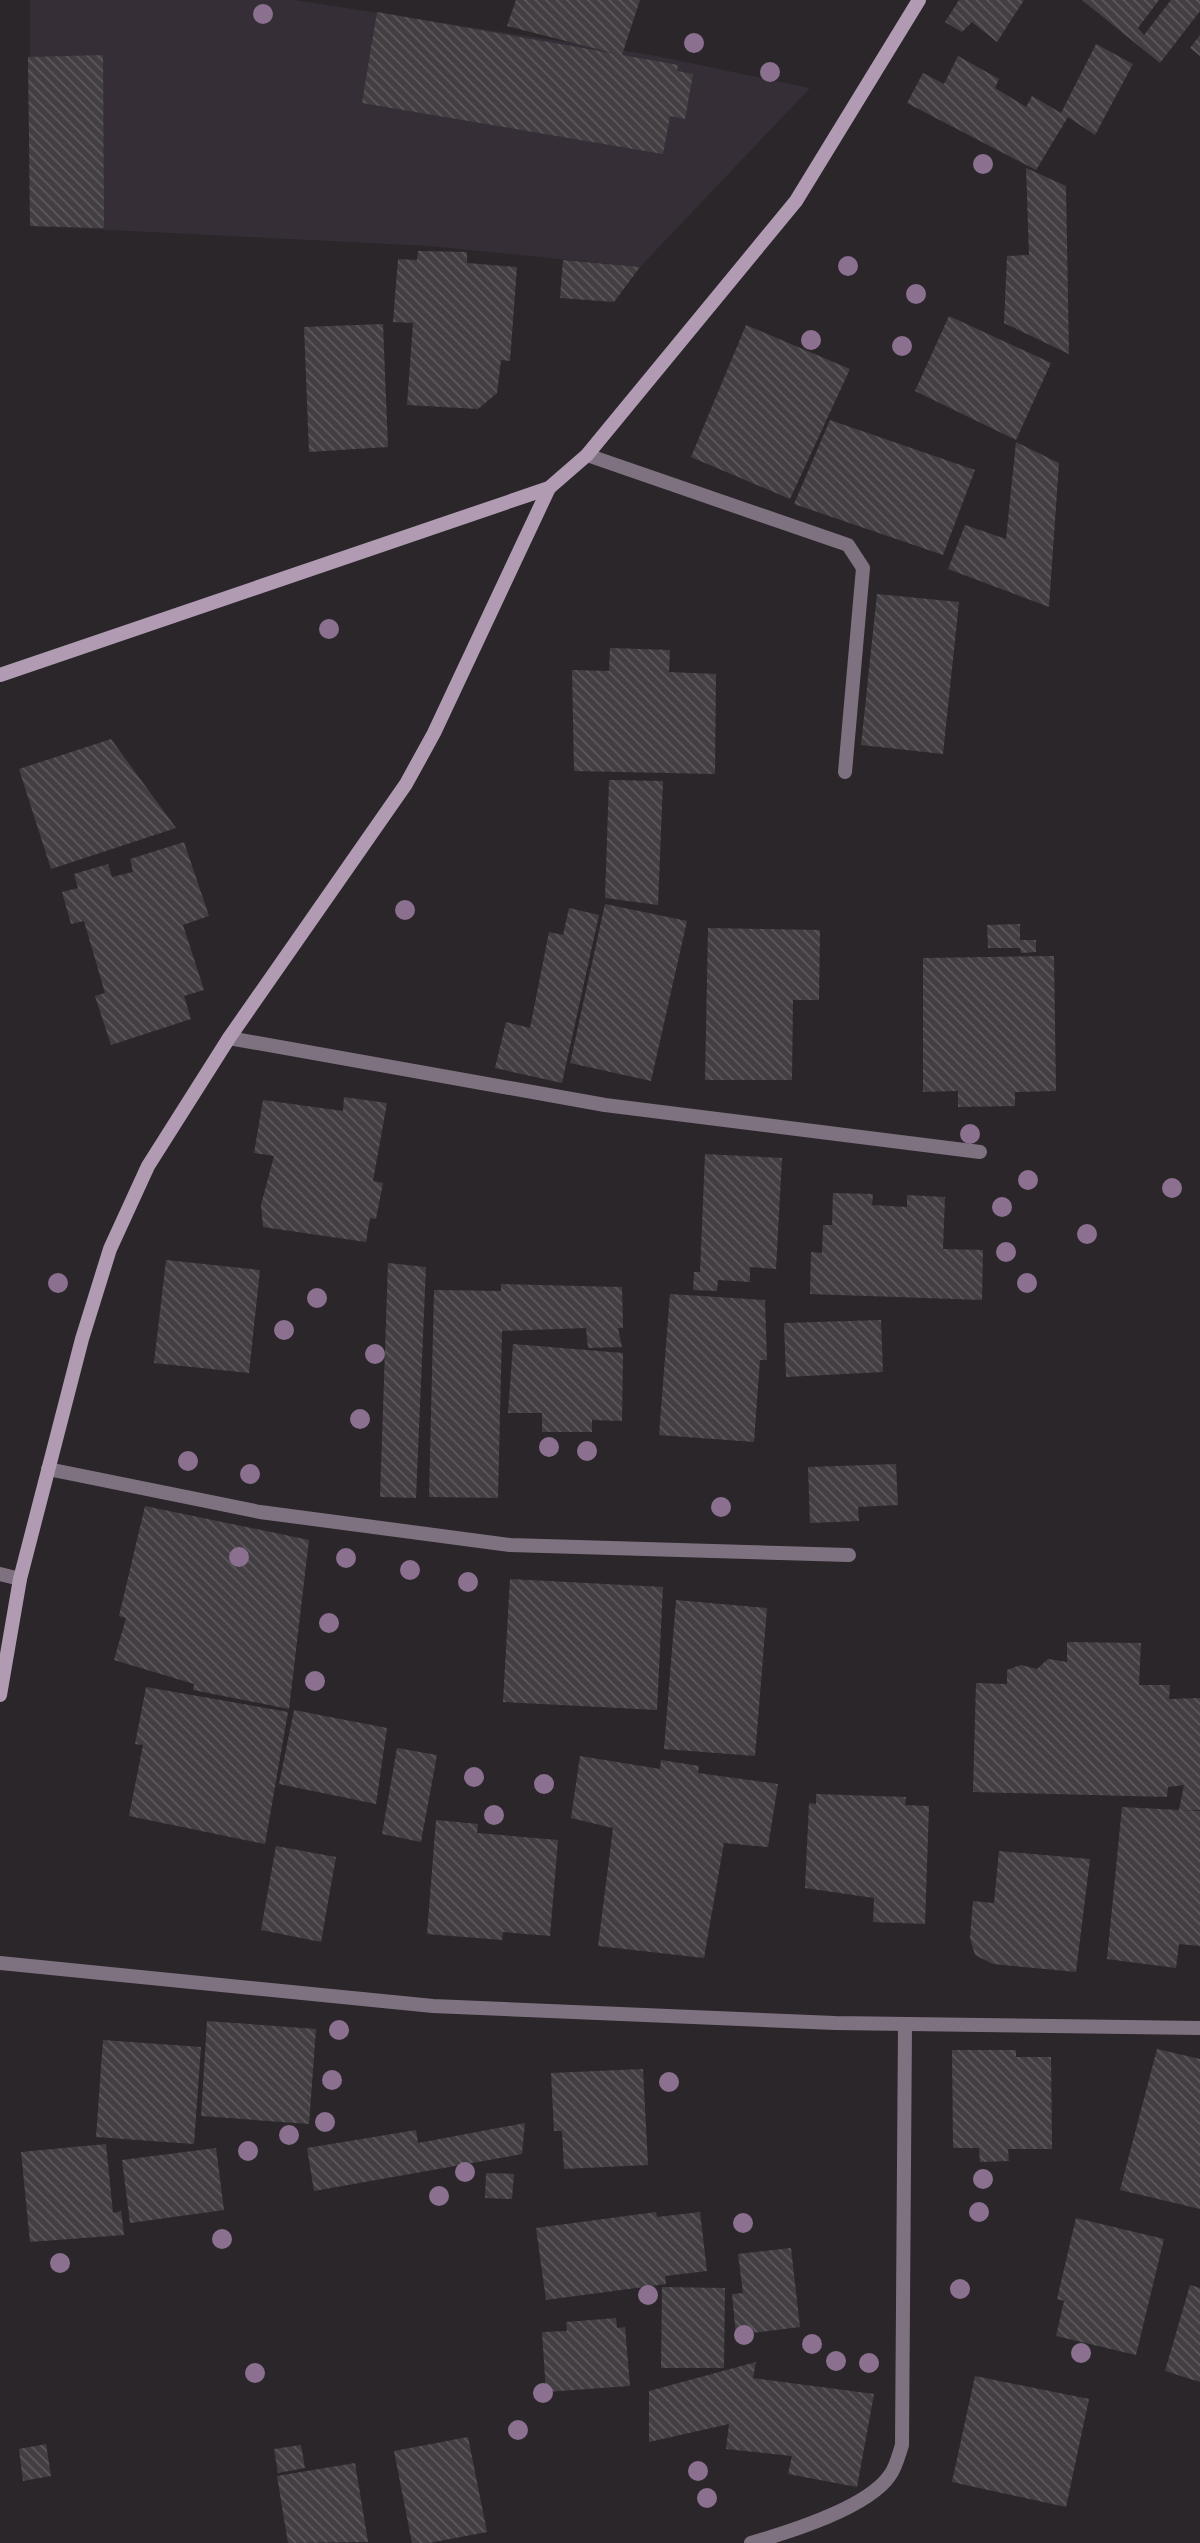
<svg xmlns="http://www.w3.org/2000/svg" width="1200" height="2543" font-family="'Golos Text',sans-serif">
  <defs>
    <pattern id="building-back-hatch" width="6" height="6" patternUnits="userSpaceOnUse" patternTransform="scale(1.75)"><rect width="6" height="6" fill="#423e42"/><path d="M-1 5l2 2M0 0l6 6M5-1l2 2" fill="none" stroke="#5d5a5d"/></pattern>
  </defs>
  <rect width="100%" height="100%" fill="#2a262a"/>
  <polygon fill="#352e37" points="30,0 294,0 657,56 810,88 640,267 430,246 30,226"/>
  <g fill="url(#building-back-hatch)">
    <polygon points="516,0 640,0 622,55 678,65 677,71 693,74 685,119 670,116 663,154 362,103 377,12 617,54 507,26"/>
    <polygon points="959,0 1024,0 997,42 972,22 962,32 945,22"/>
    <polygon points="1082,0 1159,0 1138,28 1144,35 1171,0 1200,0 1200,11 1160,63"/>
    <polygon points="1200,35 1200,56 1190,48"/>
    <polygon points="1096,44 1133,64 1095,135 1068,117 1036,170 907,103 923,73 944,84 958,56 999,79 995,88 1026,107 1032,96 1061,113"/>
    <polygon points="103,55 104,228 30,226 28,57"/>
    <polygon points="1026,168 1066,186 1069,354 1004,323 1007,256 1029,255"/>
    <polygon points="418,251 467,252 467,263 517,267 510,361 501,360 497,393 478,409 407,405 413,323 393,322 398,259 417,260"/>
    <polygon points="563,260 640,267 614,302 560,298"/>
    <polygon points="949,316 1051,363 1016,440 915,391"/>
    <polygon points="383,324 388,447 309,452 304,327"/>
    <polygon points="746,325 850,369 790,499 691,457"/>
    <polygon points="830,420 975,470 943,555 794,504"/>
    <polygon points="1016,442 1059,463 1049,607 948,569 965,525 1006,539"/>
    <polygon points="877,594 959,602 943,754 861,745"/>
    <polygon points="610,648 670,650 669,672 716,674 715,774 574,771 572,670 609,671"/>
    <polygon points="111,739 176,828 51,869 19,769"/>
    <polygon points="609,780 663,781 658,905 605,898"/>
    <polygon points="184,842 209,916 183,925 204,990 184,996 191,1019 111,1045 95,996 105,993 84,921 71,924 62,892 78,888 74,874 108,864 112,877 133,872 130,859"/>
    <polygon points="605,904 687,921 651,1081 570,1063"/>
    <polygon points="569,908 599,915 562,1083 495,1068 506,1022 530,1028 549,932 563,935"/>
    <polygon points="1020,924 1020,940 1036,940 1036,952 1021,953 1020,948 988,948 987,925"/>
    <polygon points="708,928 820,930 819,1000 793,1000 792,1080 705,1080"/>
    <polygon points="1054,956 1056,1091 1015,1092 1015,1106 958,1107 958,1091 923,1092 923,958"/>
    <polygon points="344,1097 387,1103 373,1181 383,1183 376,1219 370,1218 366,1242 263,1227 261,1205 274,1156 254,1153 263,1100 343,1111"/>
    <polygon points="705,1154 782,1158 776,1269 750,1267 750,1282 718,1280 717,1291 693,1290 694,1272 700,1272"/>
    <polygon points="833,1193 873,1194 872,1205 907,1207 907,1195 945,1197 943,1249 983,1250 982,1300 810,1294 811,1252 822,1253 823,1225 832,1225"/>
    <polygon points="166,1260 260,1270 249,1373 154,1363"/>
    <polygon points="388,1263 426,1267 416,1498 380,1497"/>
    <polygon points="501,1284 622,1287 623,1328 618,1328 622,1347 588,1348 586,1328 502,1331 498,1498 429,1497 434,1290 501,1291"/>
    <polygon points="670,1294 765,1300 767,1360 760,1360 754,1442 659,1435"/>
    <polygon points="881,1320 883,1372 786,1377 784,1323"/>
    <polygon points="513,1344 623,1353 622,1421 592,1420 592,1432 542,1432 542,1413 508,1413"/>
    <polygon points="896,1464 898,1505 858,1507 859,1521 810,1523 808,1467"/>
    <polygon points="145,1506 309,1540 289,1709 193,1690 194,1684 114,1660 126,1618 119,1616"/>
    <polygon points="510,1579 663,1587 657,1710 503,1702"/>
    <polygon points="676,1600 767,1608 755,1756 664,1749"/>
    <polygon points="1067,1642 1141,1643 1139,1685 1170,1685 1169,1699 1200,1698 1200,1810 1183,1810 1200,1811 1200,1946 1179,1944 1176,1968 1107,1959 1122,1807 1179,1810 1184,1785 1168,1787 1167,1797 973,1792 976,1683 1007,1684 1007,1670 1021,1665 1037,1669 1048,1659 1067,1662"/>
    <polygon points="146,1687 288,1712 265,1844 129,1816 143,1745 135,1744"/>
    <polygon points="294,1710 387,1728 376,1804 279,1784"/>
    <polygon points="397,1748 437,1755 421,1842 382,1834"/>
    <polygon points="580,1756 660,1769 661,1760 699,1766 698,1773 778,1784 768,1847 724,1843 704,1958 598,1946 613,1828 571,1818"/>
    <polygon points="816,1794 906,1797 905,1805 929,1806 925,1924 873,1922 874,1898 805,1888 809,1803 816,1804"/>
    <polygon points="436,1820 478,1824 477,1833 558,1840 550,1936 503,1932 502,1940 427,1934"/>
    <polygon points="276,1846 336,1857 321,1942 261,1930"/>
    <polygon points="999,1851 1090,1859 1076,1972 993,1964 975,1955 970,1938 973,1901 994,1903"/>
    <polygon points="207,2021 316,2029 309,2124 201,2116"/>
    <polygon points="103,2040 201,2047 194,2144 96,2137"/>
    <polygon points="1157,2049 1200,2059 1200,2209 1120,2190"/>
    <polygon points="952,2050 1016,2050 1016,2057 1051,2057 1052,2149 1008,2149 1009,2161 980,2162 979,2148 953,2148"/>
    <polygon points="643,2069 648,2165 564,2169 562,2131 554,2131 551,2073"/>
    <polygon points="525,2123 522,2154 314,2191 307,2148 416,2130 418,2143"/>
    <polygon points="106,2144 113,2213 121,2211 124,2235 30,2242 21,2152"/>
    <polygon points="216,2148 224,2210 130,2223 122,2160"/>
    <polygon points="486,2173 514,2174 512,2199 485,2198"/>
    <polygon points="656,2212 657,2217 700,2212 707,2271 665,2276 666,2284 546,2300 536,2228"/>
    <polygon points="1076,2218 1164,2239 1136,2355 1056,2336 1064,2301 1057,2299"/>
    <polygon points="791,2248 800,2327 736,2335 732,2294 743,2293 738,2254"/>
    <polygon points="1190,2285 1200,2288 1200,2382 1165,2371"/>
    <polygon points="662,2287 725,2288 724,2368 661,2368"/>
    <polygon points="616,2318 617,2328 625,2327 630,2386 546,2392 542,2332 567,2331 566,2322"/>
    <polygon points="756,2362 753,2378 874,2394 857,2487 788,2474 792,2456 726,2449 729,2424 649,2442 649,2391"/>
    <polygon points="975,2376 1089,2399 1066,2507 952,2482"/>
    <polygon points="468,2437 487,2532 429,2543 412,2543 394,2451"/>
    <polygon points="46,2444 51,2476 23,2481 19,2449"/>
    <polygon points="301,2445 305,2468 278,2473 274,2449"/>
    <polygon points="355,2463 368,2542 288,2543 277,2476"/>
  </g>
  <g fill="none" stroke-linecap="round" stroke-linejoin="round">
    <g stroke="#7f7280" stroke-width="14">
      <polyline points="587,455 848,545 863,568 845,772"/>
      <polyline points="229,1038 605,1105 980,1152"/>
      <polyline points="48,1469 260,1512 510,1545 849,1555"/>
      <polyline points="0,1574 20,1579"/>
      <polyline points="0,1963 433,2006 835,2023 1200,2028"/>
      <path d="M751,2543C789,2532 868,2508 890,2475C896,2467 899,2454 902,2445L905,2024"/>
    </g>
    <g stroke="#b09bb3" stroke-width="14">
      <polyline points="0,675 549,488 587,455 796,201 919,0"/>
      <polyline points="0,1695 20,1579 82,1339 110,1249 148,1166 229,1038 406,784 434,733 549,488"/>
    </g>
  </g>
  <g fill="#8c7090">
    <circle cx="263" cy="14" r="10"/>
    <circle cx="694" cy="43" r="10"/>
    <circle cx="770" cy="72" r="10"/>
    <circle cx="983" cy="164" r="10"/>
    <circle cx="848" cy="266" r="10"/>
    <circle cx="916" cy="294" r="10"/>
    <circle cx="811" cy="340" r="10"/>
    <circle cx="902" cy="346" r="10"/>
    <circle cx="329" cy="629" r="10"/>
    <circle cx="405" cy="910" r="10"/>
    <circle cx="970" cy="1134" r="10"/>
    <circle cx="1028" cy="1180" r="10"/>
    <circle cx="1172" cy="1188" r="10"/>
    <circle cx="1002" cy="1207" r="10"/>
    <circle cx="1087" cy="1234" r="10"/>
    <circle cx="1006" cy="1252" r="10"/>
    <circle cx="58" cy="1283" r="10"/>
    <circle cx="1027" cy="1283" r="10"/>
    <circle cx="317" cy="1298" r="10"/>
    <circle cx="284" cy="1330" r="10"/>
    <circle cx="375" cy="1354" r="10"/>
    <circle cx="360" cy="1419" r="10"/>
    <circle cx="549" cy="1447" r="10"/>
    <circle cx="587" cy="1451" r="10"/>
    <circle cx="188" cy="1461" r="10"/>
    <circle cx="250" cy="1474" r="10"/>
    <circle cx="721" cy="1507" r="10"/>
    <circle cx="239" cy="1557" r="10"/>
    <circle cx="346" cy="1558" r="10"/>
    <circle cx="410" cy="1570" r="10"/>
    <circle cx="468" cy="1582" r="10"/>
    <circle cx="329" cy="1623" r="10"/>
    <circle cx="315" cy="1681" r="10"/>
    <circle cx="474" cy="1777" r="10"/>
    <circle cx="544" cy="1784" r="10"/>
    <circle cx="494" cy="1815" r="10"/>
    <circle cx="339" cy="2030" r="10"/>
    <circle cx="332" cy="2080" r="10"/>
    <circle cx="669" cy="2082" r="10"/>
    <circle cx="325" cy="2122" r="10"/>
    <circle cx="289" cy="2135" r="10"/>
    <circle cx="248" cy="2151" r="10"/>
    <circle cx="465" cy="2172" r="10"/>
    <circle cx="983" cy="2179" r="10"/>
    <circle cx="439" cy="2196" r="10"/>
    <circle cx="979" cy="2212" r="10"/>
    <circle cx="743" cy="2223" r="10"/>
    <circle cx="222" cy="2239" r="10"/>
    <circle cx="60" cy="2263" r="10"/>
    <circle cx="960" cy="2289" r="10"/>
    <circle cx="648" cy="2295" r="10"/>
    <circle cx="744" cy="2335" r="10"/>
    <circle cx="812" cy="2344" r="10"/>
    <circle cx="1081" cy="2353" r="10"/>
    <circle cx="836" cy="2361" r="10"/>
    <circle cx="869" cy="2363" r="10"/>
    <circle cx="255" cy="2373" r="10"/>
    <circle cx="543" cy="2393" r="10"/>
    <circle cx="518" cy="2430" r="10"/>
    <circle cx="698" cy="2471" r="10"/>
    <circle cx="707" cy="2498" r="10"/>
  </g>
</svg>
